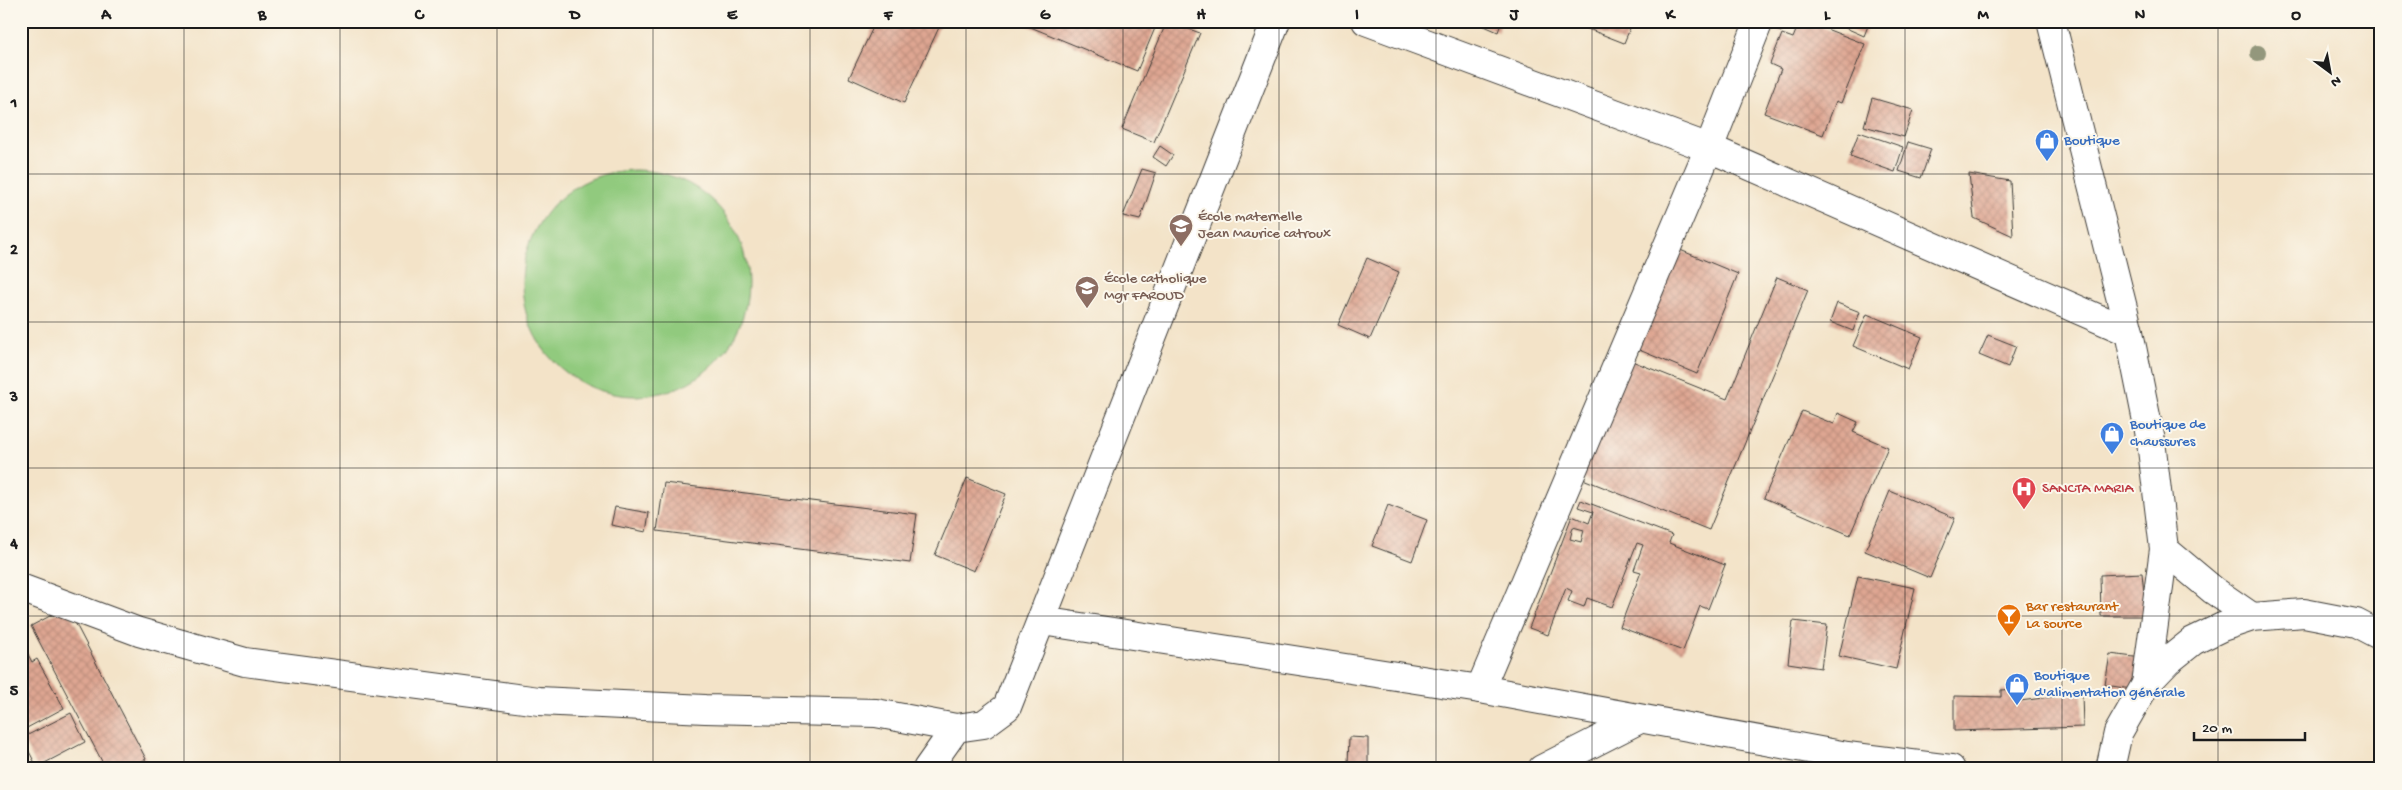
<svg xmlns="http://www.w3.org/2000/svg" width="2402" height="790" font-family="'Gochi Hand',sans-serif">
  <defs>
    <pattern id="building-cross-hatch" width="8" height="8" patternUnits="userSpaceOnUse" patternTransform="scale(1.25)"><rect width="8" height="8" fill="#dea692"/><path d="M0 0l8 8M0 8l8-8" fill="none" stroke="#be8e7d"/></pattern>
  </defs>
  <rect width="100%" height="100%" fill="#fbf7ec"/>
  <filter id="ink" filterUnits="userSpaceOnUse"><feTurbulence type="fractalNoise" baseFrequency=".02" numOctaves="2"/><feDisplacementMap in="SourceGraphic" scale="10" xChannelSelector="R" yChannelSelector="G"/><feConvolveMatrix kernelMatrix="1 2 1 2 8 2 1 2 1" color-interpolation-filters="sRGB"/></filter>
  <filter id="wash" filterUnits="userSpaceOnUse"><feTurbulence type="fractalNoise" baseFrequency=".0096" numOctaves="4" result="noise"/><feDisplacementMap in="SourceGraphic" scale="20" xChannelSelector="R" yChannelSelector="G"/><feGaussianBlur stdDeviation="1.12" result="paint"/><feColorMatrix in="noise" values="0 0 0 0 0 0 0 0 0 0 0 0 0 0 0 0 0 1.4 0 .05"/><feComposite in="paint" operator="in"/></filter>
  <g filter="url(#wash)">
    <rect width="100%" height="100%" fill="#f3e3c8"/>
    <circle fill="#91ca7e" stroke="#56734d" cx="635" cy="283" r="113"/>
    <g id="blocks">
      <g fill="url(#building-cross-hatch)" fill-rule="evenodd">
        <polygon points="876,21 942,21 904,103 849,78"/>
        <polygon points="1016,21 1158,21 1137,71"/>
        <polygon points="1167,21 1200,33 1154,142 1122,129"/>
        <polygon points="1473,21 1502,21 1498,32"/>
        <polygon points="1568,21 1633,21 1624,43"/>
        <polygon points="1770,21 1786,21 1781,32 1768,25"/>
        <polygon points="1800,21 1806,21 1865,44 1841,103 1836,101 1823,135 1764,113 1781,69 1770,64 1782,34 1793,38"/>
        <polygon points="1830,21 1870,21 1864,36"/>
        <polygon points="1872,98 1913,110 1904,137 1864,126"/>
        <polygon points="1859,132 1903,147 1895,172 1850,156"/>
        <polygon points="1908,142 1931,149 1921,178 1899,171"/>
        <polygon points="1160,146 1173,155 1166,166 1153,157"/>
        <polygon points="1142,169 1156,173 1140,220 1123,216"/>
        <polygon points="1969,174 2010,181 2013,236 1974,218"/>
        <polygon points="1673,247 1738,274 1697,374 1632,347"/>
        <polygon points="1367,258 1399,272 1370,339 1338,325"/>
        <polygon points="1777,277 1808,290 1709,530 1578,477 1627,359 1727,399"/>
        <polygon points="1837,303 1860,312 1853,331 1830,322"/>
        <polygon points="1867,314 1922,337 1908,369 1853,346"/>
        <polygon points="1988,335 2016,346 2008,367 1979,355"/>
        <polygon points="1802,411 1834,424 1838,413 1858,422 1853,432 1888,447 1850,535 1764,498"/>
        <polygon points="967,478 1006,494 974,571 935,555"/>
        <polygon points="664,483 917,514 910,563 657,531"/>
        <polygon points="1890,491 1955,518 1930,578 1865,551"/>
        <path d="M1581,500L1672,535L1669,543L1725,565L1708,609L1700,606L1683,651L1620,627L1641,572L1634,570L1643,545L1637,543L1612,607L1587,598L1584,607L1568,601L1572,591L1566,588L1548,635L1529,628L1572,516L1589,523L1593,512L1578,507ZM1573,527L1584,530L1581,542L1570,539Z"/>
        <polygon points="1388,505 1427,520 1412,561 1372,546"/>
        <polygon points="615,507 649,513 646,532 611,525"/>
        <polygon points="2142,573 2146,616 2101,616 2100,575"/>
        <polygon points="1858,576 1915,588 1896,669 1839,656"/>
        <polygon points="67,607 146,759 128,769 106,769 31,626"/>
        <polygon points="1793,621 1827,625 1821,668 1788,663"/>
        <polygon points="21,641 32,662 37,659 64,708 25,729 21,723"/>
        <polygon points="2110,654 2142,658 2138,690 2105,685"/>
        <polygon points="2013,689 2020,701 2082,693 2083,727 1954,731 1954,696 2001,697 2001,690"/>
        <polygon points="71,713 85,742 37,767 22,738"/>
        <polygon points="1349,737 1368,738 1368,764 1348,764"/>
      </g>
    </g>
  </g>
  <g filter="url(#ink)">
    <use href="#blocks" fill-opacity="0" stroke="#3c3a36" stroke-width="1"/>
    <g fill="none" stroke-linecap="round" stroke-linejoin="round">
      <defs>
        <g id="minor">
          <polyline points="1366,21 1709,148 2129,332"/>
          <polyline points="21,588 139,632 245,662 539,701 705,709 876,713 956,728"/>
          <polyline points="1042,621 1480,689 1847,756 1951,769"/>
          <polyline points="1480,689 1709,148 1759,21"/>
          <polyline points="927,769 956,728 984,724 1007,707 1276,21"/>
          <polyline points="1542,769 1640,719"/>
        </g>
        <g id="tertiary">
          <polyline points="2051,21 2129,332 2151,441 2164,549 2146,684"/>
          <polyline points="2164,549 2213,590 2252,617"/>
          <polyline points="2110,769 2118,733 2146,684 2168,661 2193,641 2222,627 2252,617 2304,613 2356,623 2381,636"/>
        </g>
      </defs>
      <use href="#minor" stroke="#3c3a36" stroke-width="30"/>
      <use href="#tertiary" stroke="#3c3a36" stroke-width="30"/>
      <use href="#minor" stroke="#fff" stroke-width="28"/>
      <use href="#tertiary" stroke="#fff" stroke-width="28"/>
    </g>
    <circle fill="#93977c" cx="2258" cy="53" r="8"/>
  </g>
  <path fill="none" stroke="#1c1c1c" stroke-width="1" stroke-opacity="0.55" d="M184,21V769M340,21V769M497,21V769M653,21V769M810,21V769M966,21V769M1123,21V769M1279,21V769M1436,21V769M1592,21V769M1749,21V769M1905,21V769M2062,21V769M2218,21V769M21,174H2381M21,322H2381M21,468H2381M21,616H2381"/>
  <defs>
    <symbol id="shop-pin" viewBox="-11 -11 22 30"><path d="M0 17L-7.5 6A9.5 9.5 0 1 1 7.5 6Z" fill="#3f7fe0" stroke="#fbf7ec"/><path d="M-5-2.5h2.3a2.7 3.5 0 0 1 5.4 0H5L5.5 6h-11ZM-1.5-2.5h3a1.5 2.3 0 0 0-3 0Z" fill="#fff"/></symbol>
    <symbol id="school-pin" viewBox="-11 -11 22 30"><path d="M0 17L-7.5 6A9.5 9.5 0 1 1 7.5 6Z" fill="#8d6e63" stroke="#fbf7ec"/><path d="M0-5L7-2L0 1L-7-2ZM-4 1L0 2.5L4 1V4Q0 6-4 4Z" fill="#fff"/></symbol>
    <symbol id="hospital-pin" viewBox="-11 -11 22 30"><path d="M0 17L-7.5 6A9.5 9.5 0 1 1 7.5 6Z" fill="#e0444e" stroke="#fbf7ec"/><path d="M-5-5h3v3.5h4V-5h3V5h-3V1.5h-4V5h-3Z" fill="#fff"/></symbol>
    <symbol id="bar-pin" viewBox="-11 -11 22 30"><path d="M0 17L-7.5 6A9.5 9.5 0 1 1 7.5 6Z" fill="#e8710a" stroke="#fbf7ec"/><path d="M-6-5H6L.8 .8V4.5H3.5V6h-7V4.5H-.8V.8Z" fill="#fff"/></symbol>
  </defs>
  <g fill-rule="evenodd">
    <use href="#shop-pin" x="2033" y="127" width="28" height="38"/>
    <use href="#school-pin" x="1167" y="212" width="28" height="38"/>
    <use href="#school-pin" x="1073" y="274" width="28" height="38"/>
    <use href="#shop-pin" x="2098" y="420" width="28" height="38"/>
    <use href="#hospital-pin" x="2010" y="475" width="28" height="38"/>
    <use href="#bar-pin" x="1995" y="602" width="28" height="38"/>
    <use href="#shop-pin" x="2003" y="671" width="28" height="38"/>
  </g>
  <g text-anchor="middle" dominant-baseline="central" stroke-width="4" stroke-linejoin="round" paint-order="stroke">
    <g font-size="15" fill="#366cbe" stroke="#fbf7ec" text-anchor="start">
      <text x="2064" y="141">Boutique</text>
      <text x="2130" y="425">Boutique de<tspan x="2130" dy="17">chaussures</tspan></text>
      <text x="2034" y="676">Boutique<tspan x="2034" dy="17">d'alimentation générale</tspan></text>
    </g>
    <g font-size="15" fill="#785e54" stroke="#fbf7ec" text-anchor="start">
      <text x="1198" y="217">École maternelle<tspan x="1198" dy="17">Jean Maurice catroux</tspan></text>
      <text x="1104" y="279">École catholique<tspan x="1104" dy="17">Mgr FAROUD</tspan></text>
    </g>
    <g font-size="15" fill="#be3a42" stroke="#fbf7ec" text-anchor="start">
      <text x="2042" y="489">SANCTA MARIA</text>
    </g>
    <g font-size="15" fill="#c56008" stroke="#fbf7ec" text-anchor="start">
      <text x="2026" y="607">Bar restaurant<tspan x="2026" dy="17">La source</tspan></text>
    </g>
  </g>
  <rect width="2402" height="790" fill="none" stroke="#fbf7ec" stroke-width="55"/>
  <g transform="translate(2330 72) rotate(148)" stroke="#fbf7ec" stroke-width="4" paint-order="stroke">
  <path d="M0-4L9 19L0 12L-9 19Z" fill="#1c1c1c"/>
  <text y="-8" font-size="14" font-weight="bold" text-anchor="middle" fill="#1c1c1c">N</text>
  </g>
  <path d="M2194 732v8h111v-8" fill="none" stroke="#1c1c1c" stroke-width="2.5"/>
  <text x="2202" y="732" font-size="15" fill="#1c1c1c" stroke="#fbf7ec" stroke-width="4" paint-order="stroke">20 m</text>
  <rect x="28" y="28" width="2346" height="734" fill="none" stroke="#1c1c1c" stroke-width="2"/>
  <g font-size="16" text-anchor="middle" font-weight="bold" fill="#1c1c1c">
    <text x="106" y="19">A</text>
    <text x="262" y="19">B</text>
    <text x="419" y="19">C</text>
    <text x="575" y="19">D</text>
    <text x="732" y="19">E</text>
    <text x="888" y="19">F</text>
    <text x="1045" y="19">G</text>
    <text x="1201" y="19">H</text>
    <text x="1357" y="19">I</text>
    <text x="1514" y="19">J</text>
    <text x="1670" y="19">K</text>
    <text x="1827" y="19">L</text>
    <text x="1983" y="19">M</text>
    <text x="2140" y="19">N</text>
    <text x="2296" y="19">O</text>
    <text x="14" y="107">1</text>
    <text x="14" y="254">2</text>
    <text x="14" y="401">3</text>
    <text x="14" y="548">4</text>
    <text x="14" y="695">5</text>
  </g>
</svg>
